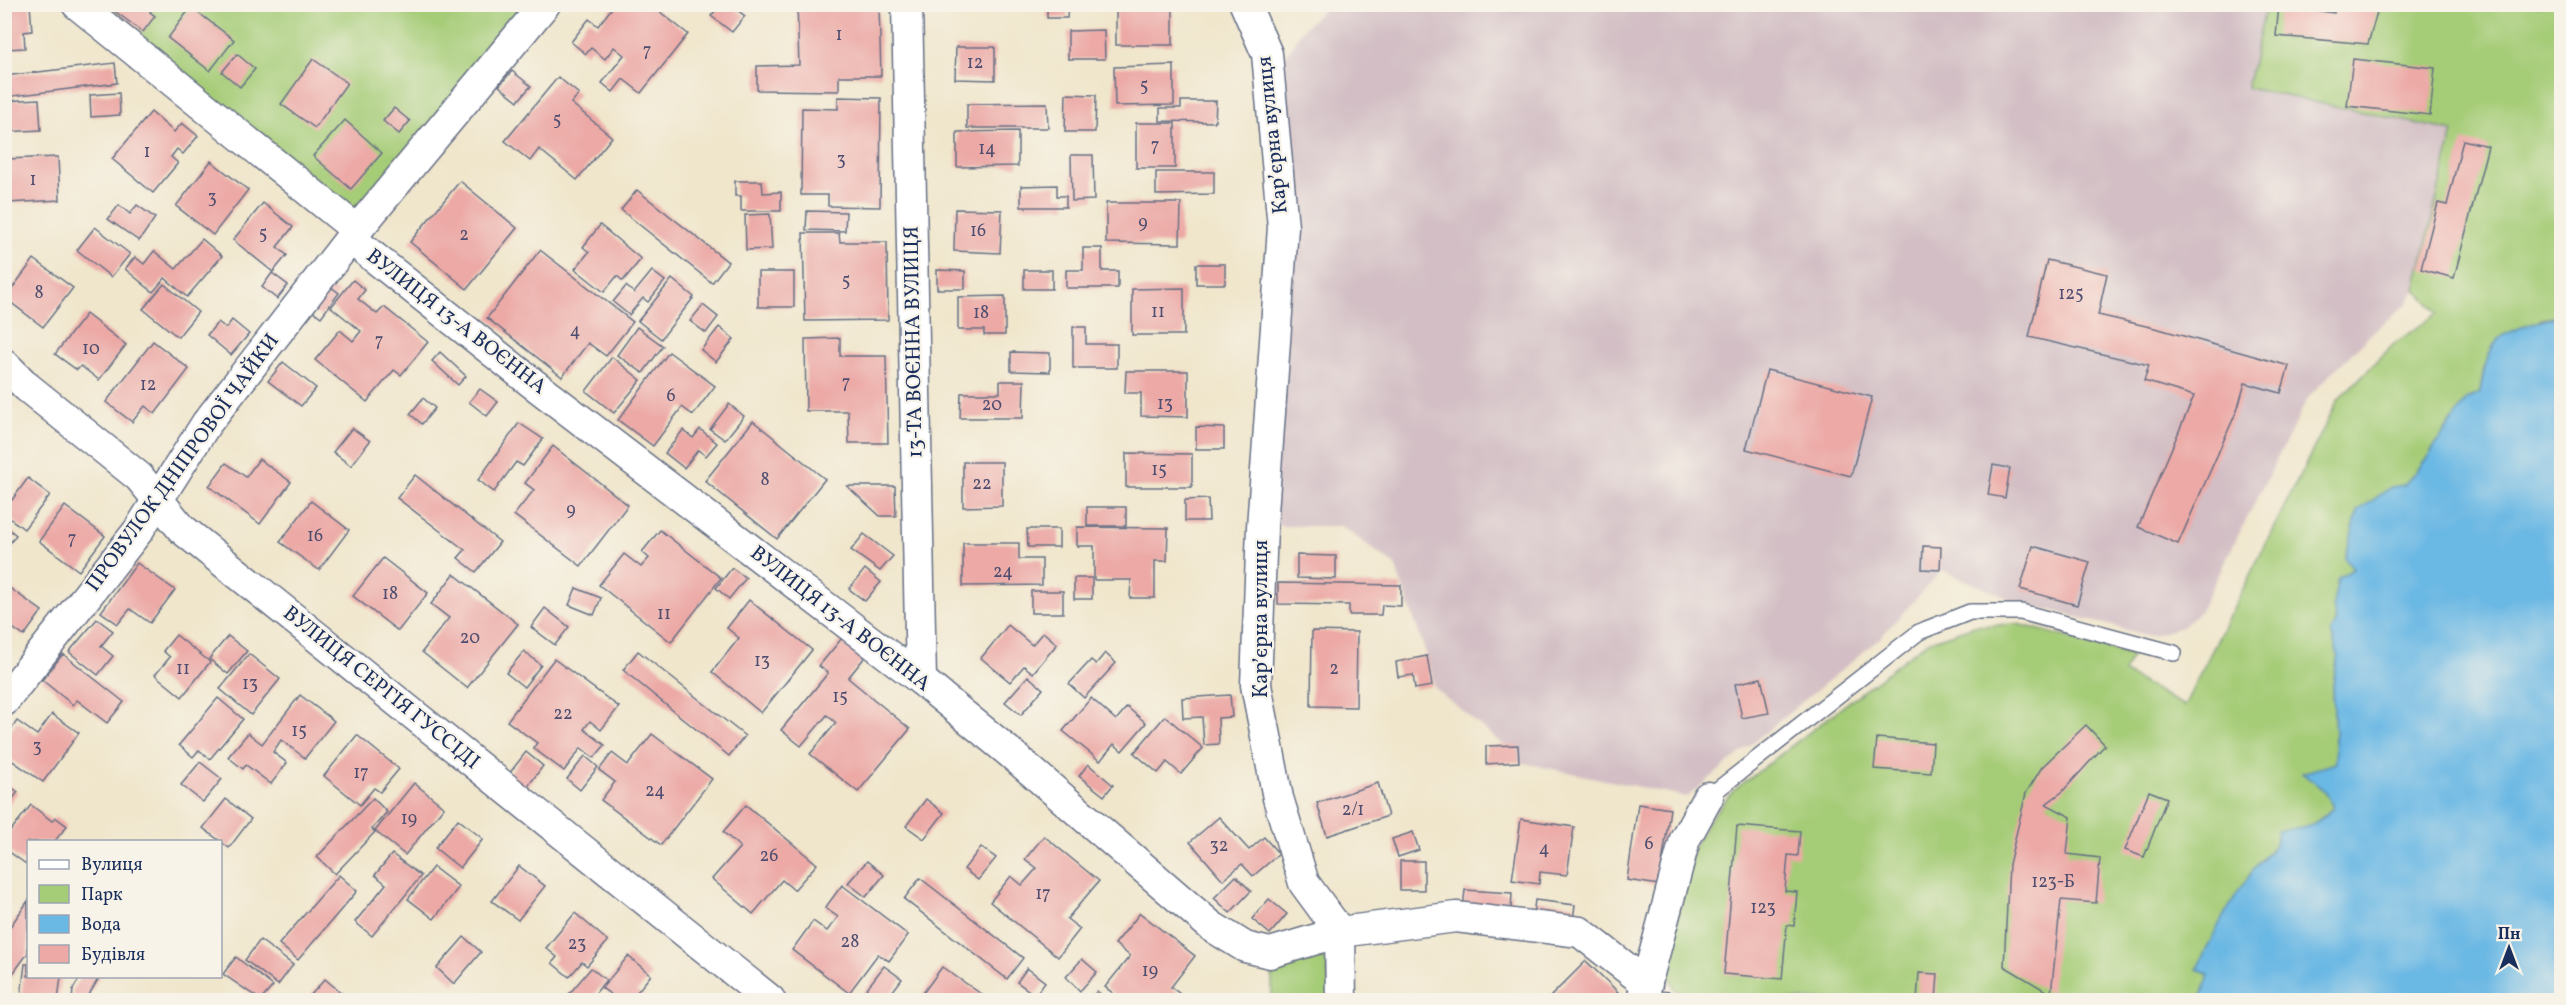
<svg xmlns="http://www.w3.org/2000/svg" width="2566" height="1005" font-family="Vollkorn,serif">
  <rect width="100%" height="100%" fill="#f7f3e8"/>
  <filter id="ink" filterUnits="userSpaceOnUse"><feTurbulence type="fractalNoise" baseFrequency=".0167" numOctaves="2"/><feDisplacementMap in="SourceGraphic" scale="12" xChannelSelector="R" yChannelSelector="G"/><feConvolveMatrix kernelMatrix="1 2 1 2 8 2 1 2 1" color-interpolation-filters="sRGB"/></filter>
  <filter id="wash" filterUnits="userSpaceOnUse"><feTurbulence type="fractalNoise" baseFrequency=".008" numOctaves="4" result="noise"/><feDisplacementMap in="SourceGraphic" scale="24" xChannelSelector="R" yChannelSelector="G"/><feGaussianBlur stdDeviation="1.35" result="paint"/><feColorMatrix in="noise" values="0 0 0 0 0 0 0 0 0 0 0 0 0 0 0 0 0 1.4 0 .05"/><feComposite in="paint" operator="in"/></filter>
  <g filter="url(#wash)">
    <rect width="100%" height="100%" fill="#f0e6cc"/>
    <polygon fill="#d2bec4" points="1323,5 2266,5 2247,88 2453,131 2415,289 2408,303 2377,328 2309,396 2200,611 2182,627 2150,636 2012,600 1942,570 1879,639 1687,797 1519,762 1518,745 1503,745 1435,688 1427,656 1395,565 1341,526 1271,526 1291,227 1285,57 1302,30 1323,10"/>
    <g fill="#a5cc77" stroke="#607e6a" stroke-width="1.5">
      <polygon points="87,5 534,5 359,210 339,207"/>
      <path d="M2266,5H2561V316L2541,319L2484,368L2480,392L2466,400L2425,461L2404,486L2333,605L2336,623L2331,632L2338,655L2333,684L2336,763L2326,792L2333,807C2316,828 2290,831 2272,848C2239,881 2220,928 2197,969L2209,975L2201,1000H1733L1696,997L1675,990L1666,968L1694,847L1709,820L1733,791L1927,642L1974,626L2018,624L2133,655L2123,672L2184,706L2338,400L2395,343L2438,313L2415,289L2453,131L2247,88Z"/>
      <polygon points="1316,953 1327,962 1330,1000 1272,1000 1272,969 1279,957"/>
    </g>
    <path fill="#6ab8e4" stroke="#4274a1" stroke-width="1.5" d="M2561,316V1000H2201L2209,975L2197,969C2218,924 2240,881 2275,845L2277,830C2301,828 2316,828 2333,807L2326,792L2302,773L2336,763L2333,684L2338,655L2331,632L2336,623L2333,605L2338,578L2353,569L2345,559L2358,511L2391,487L2404,485L2425,461L2466,400L2480,392C2483,376 2486,351 2499,339C2512,328 2545,319 2561,316Z"/>
    <g id="blocks">
      <g fill="#eca9a6">
        <polygon points="4,4 30,4 32,31 24,32 25,48 4,49"/>
        <polygon points="112,4 156,4 150,12 155,16 143,32 109,7"/>
        <polygon points="615,4 650,4 688,34 641,93 623,79 613,92 602,83 624,55 614,47 605,59 591,48 586,54 571,42 589,19 598,26"/>
        <polygon points="721,4 729,4 745,16 732,32 711,16"/>
        <polygon points="797,4 879,4 881,76 839,76 839,91 757,90 757,66 799,65"/>
        <polygon points="1047,5 1068,5 1067,18 1047,18"/>
        <rect x="1116" y="5" width="57" height="40"/>
        <polygon points="2279,5 2334,13 2336,5 2379,5 2368,44 2276,36"/>
        <polygon points="191,7 234,40 210,71 168,38"/>
        <polygon points="1104,30 1105,59 1068,59 1068,31"/>
        <polygon points="956,47 995,47 995,80 955,79"/>
        <polygon points="237,54 255,69 240,87 222,72"/>
        <polygon points="313,59 347,83 315,128 281,104"/>
        <polygon points="2353,59 2435,68 2430,115 2347,106"/>
        <polygon points="115,63 117,83 5,97 4,76"/>
        <polygon points="1174,65 1174,105 1115,106 1114,67"/>
        <polygon points="512,71 531,86 518,101 499,86"/>
        <polygon points="558,77 579,94 571,103 612,137 577,180 539,149 530,161 505,141"/>
        <polygon points="119,93 120,115 91,117 90,95"/>
        <polygon points="1066,94 1096,95 1095,132 1065,132"/>
        <polygon points="838,97 881,98 880,207 828,206 828,195 801,195 802,108 838,109"/>
        <polygon points="39,99 41,130 4,132 4,101"/>
        <polygon points="1181,101 1216,101 1215,122 1160,121 1160,108 1181,108"/>
        <polygon points="1047,103 1048,128 967,128 967,104"/>
        <polygon points="394,108 410,121 399,134 383,121"/>
        <polygon points="151,112 174,132 182,123 198,136 183,154 177,149 171,157 178,163 153,193 112,159"/>
        <polygon points="345,120 382,153 351,189 313,156"/>
        <rect x="1136" y="123" width="39" height="45"/>
        <polygon points="1018,131 1018,166 957,167 957,132"/>
        <polygon points="2463,140 2488,146 2454,278 2421,269 2438,203 2447,205"/>
        <polygon points="1071,155 1093,155 1094,200 1072,201"/>
        <polygon points="58,157 60,200 8,203 6,159"/>
        <polygon points="211,161 248,190 213,235 176,206"/>
        <polygon points="1156,172 1214,172 1214,194 1156,195"/>
        <polygon points="460,181 517,228 467,289 410,242"/>
        <polygon points="735,181 762,181 763,193 781,192 781,211 741,211 741,196 735,196"/>
        <polygon points="1057,185 1057,196 1066,196 1066,207 1021,207 1021,186"/>
        <polygon points="637,190 728,262 712,283 621,210"/>
        <polygon points="263,203 293,227 277,247 287,255 273,272 233,240"/>
        <polygon points="1106,203 1181,203 1180,244 1106,243"/>
        <polygon points="119,205 130,214 137,205 155,218 139,241 108,219"/>
        <polygon points="955,209 1002,210 1000,253 954,251"/>
        <polygon points="807,211 846,212 845,231 806,230"/>
        <polygon points="770,214 772,249 746,250 745,215"/>
        <polygon points="600,225 641,259 623,281 617,276 604,292 575,269 589,252 583,247"/>
        <polygon points="95,227 130,254 111,277 77,250"/>
        <polygon points="803,233 839,233 840,242 887,242 888,320 805,321"/>
        <polygon points="202,239 222,256 187,297 165,278 153,292 125,269 135,257 144,264 154,251 176,269"/>
        <polygon points="1083,248 1102,248 1102,271 1118,271 1118,288 1066,288 1066,270 1083,270"/>
        <polygon points="540,250 633,322 606,356 588,343 562,377 487,318"/>
        <polygon points="34,259 73,288 43,327 5,298"/>
        <polygon points="2047,260 2107,274 2098,315 2159,329 2289,366 2281,393 2245,383 2238,408 2178,544 2138,527 2194,396 2144,381 2149,365 2029,337"/>
        <rect x="1196" y="264" width="29" height="20"/>
        <polygon points="937,270 965,271 965,289 937,289"/>
        <rect x="1024" y="270" width="28" height="19"/>
        <polygon points="652,271 665,281 648,302 643,298 629,315 613,302 626,286 634,293"/>
        <rect x="758" y="272" width="36" height="35"/>
        <polygon points="272,273 288,285 277,299 262,287"/>
        <polygon points="672,279 694,297 661,339 638,321"/>
        <polygon points="353,280 365,290 358,299 377,314 384,307 428,342 401,375 394,370 367,402 315,360 340,330 353,341 361,331 331,307"/>
        <polygon points="164,284 198,312 178,337 143,309"/>
        <polygon points="327,284 339,293 321,317 309,308"/>
        <polygon points="1184,288 1184,335 1132,335 1132,289"/>
        <polygon points="1005,296 1005,335 984,335 984,330 958,330 958,297"/>
        <polygon points="703,305 718,317 706,333 690,321"/>
        <polygon points="86,314 126,345 99,380 81,366 77,370 55,354"/>
        <polygon points="232,320 249,334 231,355 207,335 218,322 226,328"/>
        <polygon points="637,327 663,346 643,373 617,355"/>
        <polygon points="719,327 734,339 716,362 701,350"/>
        <polygon points="1073,327 1086,327 1086,344 1117,344 1117,368 1073,368"/>
        <polygon points="840,338 840,356 886,356 888,443 849,443 848,411 806,411 805,339"/>
        <polygon points="153,341 189,369 155,414 145,406 132,422 106,402"/>
        <polygon points="440,352 466,376 458,385 432,361"/>
        <polygon points="669,352 715,386 693,415 682,407 653,446 618,420"/>
        <polygon points="1011,352 1050,353 1050,372 1011,371"/>
        <polygon points="612,357 641,380 614,413 586,391"/>
        <polygon points="283,362 316,388 301,406 268,381"/>
        <polygon points="1767,370 1872,397 1851,476 1746,449"/>
        <polygon points="1126,371 1188,371 1188,417 1141,416 1141,393 1125,393"/>
        <polygon points="1000,381 1024,381 1023,418 960,418 961,393 1000,393"/>
        <polygon points="480,389 498,402 487,416 469,402"/>
        <polygon points="423,398 435,408 422,424 410,414"/>
        <polygon points="729,404 744,416 725,440 710,429"/>
        <polygon points="753,421 825,479 777,539 705,481"/>
        <polygon points="519,423 543,439 523,466 516,462 494,492 478,480"/>
        <polygon points="1196,427 1224,428 1224,449 1196,449"/>
        <polygon points="352,428 370,441 351,466 333,452"/>
        <polygon points="700,429 717,443 706,456 698,450 684,468 665,453 683,430 693,438"/>
        <polygon points="553,446 628,505 581,566 514,515 534,490 525,483"/>
        <polygon points="1126,453 1192,454 1192,487 1126,487"/>
        <polygon points="259,459 291,482 260,524 209,486 226,463 246,477"/>
        <polygon points="963,462 1002,462 1002,506 963,507"/>
        <polygon points="1993,465 2010,468 2005,498 1988,495"/>
        <polygon points="415,475 500,542 476,572 458,558 465,550 397,498"/>
        <polygon points="28,478 50,495 24,529 4,514 4,495 12,500"/>
        <polygon points="847,486 895,486 896,516 880,516"/>
        <polygon points="1208,499 1209,521 1185,521 1185,500"/>
        <polygon points="311,501 349,530 319,570 280,542"/>
        <polygon points="65,506 105,536 79,571 39,541"/>
        <rect x="1087" y="507" width="39" height="19"/>
        <polygon points="5,526 16,535 5,550"/>
        <polygon points="1077,527 1168,528 1167,561 1155,561 1155,598 1130,598 1131,580 1094,580 1094,546 1077,546"/>
        <polygon points="1027,529 1059,529 1059,547 1028,547"/>
        <polygon points="660,530 721,578 671,642 599,585 624,554 641,567 649,558 642,552"/>
        <polygon points="864,534 893,556 880,571 851,550"/>
        <polygon points="963,543 1019,543 1019,559 1042,559 1042,585 963,586"/>
        <polygon points="1923,546 1941,547 1940,570 1922,569"/>
        <polygon points="2033,546 2090,562 2077,605 2020,589"/>
        <polygon points="1297,555 1336,556 1336,579 1297,578"/>
        <polygon points="383,558 428,593 398,631 353,596"/>
        <polygon points="137,563 175,590 150,623 130,609 118,624 101,612"/>
        <polygon points="732,568 746,578 729,599 716,588"/>
        <polygon points="865,569 881,582 865,601 849,589"/>
        <polygon points="454,574 518,624 467,688 422,652 449,618 431,604"/>
        <rect x="1074" y="578" width="18" height="21"/>
        <polygon points="1278,583 1401,585 1401,606 1382,605 1381,615 1349,615 1349,605 1278,604"/>
        <polygon points="4,584 42,611 24,636 4,622"/>
        <polygon points="576,588 601,598 594,615 569,605"/>
        <rect x="1031" y="591" width="32" height="22"/>
        <polygon points="749,600 812,650 761,713 712,672 739,638 727,628"/>
        <polygon points="545,608 569,627 555,645 531,627"/>
        <polygon points="97,619 113,631 101,646 113,656 98,675 69,652"/>
        <polygon points="1008,625 1032,645 1043,632 1057,644 1033,673 1024,666 1010,682 981,658"/>
        <polygon points="1312,631 1357,632 1356,707 1311,706"/>
        <polygon points="176,635 210,662 182,697 155,675 170,657 163,651"/>
        <polygon points="228,636 247,651 228,674 209,659"/>
        <polygon points="842,638 865,657 848,678 910,729 858,792 810,754 836,723 827,715 801,746 781,730 828,673 819,666"/>
        <polygon points="524,651 541,665 524,687 506,673"/>
        <polygon points="638,651 745,736 729,756 623,670"/>
        <polygon points="1105,653 1116,663 1084,698 1069,684 1091,660 1096,664"/>
        <polygon points="63,654 124,702 107,723 77,700 73,705 42,680"/>
        <polygon points="249,654 280,679 251,715 220,689"/>
        <polygon points="1427,656 1432,686 1415,689 1413,675 1398,677 1396,662"/>
        <polygon points="554,659 619,707 601,730 590,721 584,729 605,745 594,758 581,748 564,771 533,748 537,743 507,721"/>
        <polygon points="1028,676 1043,689 1021,715 1005,702"/>
        <polygon points="1761,678 1769,713 1742,718 1735,684"/>
        <polygon points="300,695 334,721 305,758 281,740 273,752 287,763 271,784 246,765 243,769 228,757 248,733 262,744"/>
        <polygon points="1230,695 1232,717 1218,718 1219,744 1204,745 1202,717 1183,718 1182,698"/>
        <polygon points="218,698 243,719 210,759 199,750 193,757 179,745"/>
        <polygon points="1091,698 1116,720 1127,707 1146,723 1122,751 1114,744 1100,761 1063,731"/>
        <polygon points="52,714 79,733 43,782 4,755 4,739 17,721 37,735"/>
        <polygon points="1165,716 1203,748 1181,774 1167,762 1158,773 1134,753"/>
        <polygon points="2086,725 2105,745 2062,792 2046,804 2071,817 2067,854 2100,858 2096,903 2061,900 2051,994 2004,966 2009,864 2026,793 2042,767"/>
        <polygon points="652,734 712,779 661,845 601,800 615,782 599,770 612,753 628,765"/>
        <polygon points="357,735 399,769 380,792 374,788 360,805 324,776"/>
        <polygon points="1877,738 1933,743 1931,773 1874,769"/>
        <polygon points="1518,745 1519,762 1486,764 1486,746"/>
        <polygon points="526,752 543,766 526,789 508,775"/>
        <polygon points="585,756 598,767 580,790 567,779"/>
        <polygon points="200,762 222,779 203,802 181,785"/>
        <polygon points="1088,764 1113,785 1104,796 1079,776"/>
        <polygon points="4,782 18,792 4,810"/>
        <polygon points="414,783 444,807 405,855 375,831"/>
        <polygon points="1378,783 1388,816 1327,836 1317,803"/>
        <polygon points="2149,791 2167,798 2144,857 2125,850"/>
        <polygon points="373,798 387,812 372,829 375,832 335,874 317,857"/>
        <polygon points="226,799 251,819 229,848 203,828"/>
        <polygon points="926,799 944,813 924,839 906,826"/>
        <polygon points="1638,804 1670,809 1659,885 1627,880"/>
        <polygon points="31,805 52,821 55,817 67,826 54,842 28,842 28,861 26,864 4,848 4,839"/>
        <polygon points="746,805 817,864 794,890 782,880 753,914 712,879 740,847 723,832"/>
        <polygon points="1219,817 1249,850 1264,837 1279,854 1253,876 1242,864 1223,880 1190,842"/>
        <polygon points="458,819 483,839 460,868 435,848"/>
        <polygon points="1521,819 1574,827 1567,875 1540,872 1539,884 1512,880"/>
        <polygon points="1737,826 1800,831 1798,856 1788,855 1785,891 1797,892 1794,926 1787,925 1782,979 1724,974"/>
        <polygon points="1413,832 1419,850 1398,857 1392,839"/>
        <polygon points="1044,836 1099,881 1067,919 1080,929 1058,957 990,902 1011,876 1022,885 1037,868 1025,859"/>
        <polygon points="981,847 996,858 978,880 964,869"/>
        <polygon points="392,854 421,876 372,936 355,922 386,884 375,875"/>
        <polygon points="867,861 884,875 866,897 848,883"/>
        <rect x="1400" y="861" width="24" height="29"/>
        <polygon points="519,866 545,886 518,920 492,901"/>
        <polygon points="433,867 459,887 434,919 408,899"/>
        <polygon points="339,875 357,891 298,960 279,944"/>
        <polygon points="1236,876 1251,891 1230,913 1214,898"/>
        <polygon points="920,878 1023,958 1007,979 904,899"/>
        <polygon points="842,885 908,935 889,961 878,954 849,993 792,950 813,921 827,931 838,917 825,908"/>
        <polygon points="1465,890 1512,893 1511,911 1463,908"/>
        <polygon points="1269,899 1287,914 1270,934 1252,919"/>
        <polygon points="1535,900 1575,905 1573,920 1533,915"/>
        <polygon points="28,901 28,953 9,979 5,976 5,934"/>
        <polygon points="575,913 608,941 587,966 582,962 569,977 552,963 557,957 546,948"/>
        <polygon points="1140,913 1195,956 1171,987 1188,1000 1122,1000 1105,987 1130,956 1115,944"/>
        <polygon points="464,937 481,952 454,984 437,968"/>
        <polygon points="260,940 293,965 278,985 245,960"/>
        <polygon points="628,956 651,975 637,992 648,1000 618,1000 602,988"/>
        <polygon points="236,957 273,986 261,1000 223,974"/>
        <polygon points="1082,959 1097,972 1080,991 1066,977"/>
        <polygon points="1586,961 1618,992 1609,1000 1556,1000 1551,996"/>
        <polygon points="25,964 28,964 28,976 61,976 58,1000 21,996"/>
        <polygon points="884,966 902,979 886,1000 858,1000"/>
        <polygon points="942,967 990,1000 918,1000"/>
        <polygon points="591,968 606,980 590,1000 564,1000"/>
        <polygon points="1027,968 1045,982 1035,995 1017,982"/>
        <polygon points="1919,973 1938,974 1936,1000 1917,1000"/>
        <polygon points="81,976 100,976 86,1000 72,1000 73,989"/>
        <polygon points="325,979 350,1000 311,1000 308,998"/>
        <polygon points="1097,991 1107,1000 1089,1000"/>
      </g>
    </g>
  </g>
  <g filter="url(#ink)">
    <use href="#blocks" fill-opacity="0" stroke="#666f84" stroke-width="1.5"/>
    <g fill="none" stroke-linecap="round" stroke-linejoin="round">
      <defs>
        <g id="service">
          <polyline points="1708,797 1919,632 1970,612 2021,612 2174,653"/>
          <polyline points="1643,998 1668,1000"/>
        </g>
        <g id="minor">
          <polyline points="77,4 357,230"/>
          <polyline points="907,4 921,680"/>
          <polyline points="1245,4 1267,54 1283,227 1262,527 1256,685 1278,798 1304,883 1340,932"/>
          <polyline points="351,239 531,382 921,680 1009,752 1211,926 1245,947 1270,953 1340,932 1456,917 1580,932 1647,984"/>
          <polyline points="4,364 27,387 139,477 182,529 770,1000"/>
          <polyline points="4,701 138,531 206,424 357,230 545,4"/>
          <polyline points="1340,932 1341,1000"/>
          <polyline points="1642,1000 1685,839 1708,797"/>
        </g>
      </defs>
      <use href="#service" stroke="#666f84" stroke-width="18"/>
      <use href="#minor" stroke="#666f84" stroke-width="33"/>
      <use href="#service" stroke="#fff" stroke-width="15"/>
      <use href="#minor" stroke="#fff" stroke-width="30"/>
    </g>
  </g>
  <g text-anchor="middle" dominant-baseline="central" stroke-width="4.5" stroke-linejoin="round" paint-order="stroke">
    <g font-size="18" fill="#4f4e70">
      <text x="839" y="35">1</text>
      <text x="647" y="51">7</text>
      <text x="975" y="63">12</text>
      <text x="1144" y="86">5</text>
      <text x="557" y="120">5</text>
      <text x="1155" y="146">7</text>
      <text x="987" y="149">14</text>
      <text x="147" y="152">1</text>
      <text x="841" y="160">3</text>
      <text x="33" y="180">1</text>
      <text x="212" y="198">3</text>
      <text x="1143" y="223">9</text>
      <text x="978" y="231">16</text>
      <text x="263" y="234">5</text>
      <text x="464" y="235">2</text>
      <text x="846" y="281">5</text>
      <text x="39" y="293">8</text>
      <text x="2071" y="294">125</text>
      <text x="1158" y="312">11</text>
      <text x="981" y="313">18</text>
      <text x="575" y="331">4</text>
      <text x="379" y="341">7</text>
      <text x="91" y="349">10</text>
      <text x="846" y="383">7</text>
      <text x="148" y="385">12</text>
      <text x="671" y="396">6</text>
      <text x="1165" y="404">13</text>
      <text x="992" y="405">20</text>
      <text x="1159" y="470">15</text>
      <text x="765" y="480">8</text>
      <text x="982" y="484">22</text>
      <text x="571" y="510">9</text>
      <text x="315" y="536">16</text>
      <text x="72" y="539">7</text>
      <text x="1003" y="572">24</text>
      <text x="390" y="594">18</text>
      <text x="664" y="614">11</text>
      <text x="470" y="638">20</text>
      <text x="762" y="661">13</text>
      <text x="183" y="669">11</text>
      <text x="1334" y="669">2</text>
      <text x="250" y="684">13</text>
      <text x="840" y="697">15</text>
      <text x="563" y="714">22</text>
      <text x="299" y="731">15</text>
      <text x="37" y="747">3</text>
      <text x="361" y="773">17</text>
      <text x="655" y="791">24</text>
      <text x="1353" y="810">2/1</text>
      <text x="409" y="819">19</text>
      <text x="1649" y="844">6</text>
      <text x="1219" y="846">32</text>
      <text x="1544" y="849">4</text>
      <text x="769" y="856">26</text>
      <text x="2053" y="882">123-Б</text>
      <text x="1043" y="894">17</text>
      <text x="1763" y="908">123</text>
      <text x="850" y="942">28</text>
      <text x="577" y="944">23</text>
      <text x="1150" y="971">19</text>
    </g>
    <g font-size="21" fill="#1b2f5e" stroke="#f7f3e8">
      <text transform="translate(1273 135) rotate(-96)">Карʼєрна вулиця</text>
      <text transform="translate(456 322) rotate(38)">ВУЛИЦЯ 13-А ВОЄННА</text>
      <text transform="translate(914 342) rotate(-91)">13-ТА ВОЄННА ВУЛИЦЯ</text>
      <text transform="translate(183 463) rotate(-54)">ПРОВУЛОК ДНІПРОВОЇ ЧАЙКИ</text>
      <text transform="translate(840 619) rotate(38)">ВУЛИЦЯ 13-А ВОЄННА</text>
      <text transform="translate(1261 619) rotate(-90)">Карʼєрна вулиця</text>
      <text transform="translate(381 688) rotate(39)">ВУЛИЦЯ СЕРГІЯ ГУССІДІ</text>
    </g>
  </g>
  <rect width="2566" height="1005" fill="none" stroke="#f7f3e8" stroke-width="24"/>
  <rect x="27" y="840" width="195" height="138" fill="#f7f3e8" stroke="#9fa5b1" stroke-width="1.5"/>
  <rect x="39" y="860" width="30" height="9" fill="#ffffff" stroke="#9fa5b1" stroke-width="1.5"/>
  <text x="81" y="870" font-size="18" fill="#1b2f5e">Вулиця</text>
  <rect x="39" y="885" width="30" height="18" fill="#a5cc77" stroke="#9fa5b1" stroke-width="1.5"/>
  <text x="81" y="900" font-size="18" fill="#1b2f5e">Парк</text>
  <rect x="39" y="915" width="30" height="18" fill="#6ab8e4" stroke="#9fa5b1" stroke-width="1.5"/>
  <text x="81" y="930" font-size="18" fill="#1b2f5e">Вода</text>
  <rect x="39" y="945" width="30" height="18" fill="#eca9a6" stroke="#9fa5b1" stroke-width="1.5"/>
  <text x="81" y="960" font-size="18" fill="#1b2f5e">Будівля</text>
  <g transform="translate(2509 948)" stroke="#f7f3e8" stroke-width="4.5" paint-order="stroke">
  <path d="M0-4.5L10 22L0 15L-10 22Z" fill="#1b2f5e"/>
  <text y="-9" font-size="16" font-weight="bold" text-anchor="middle" fill="#1b2f5e">Пн</text>
  </g>
</svg>
